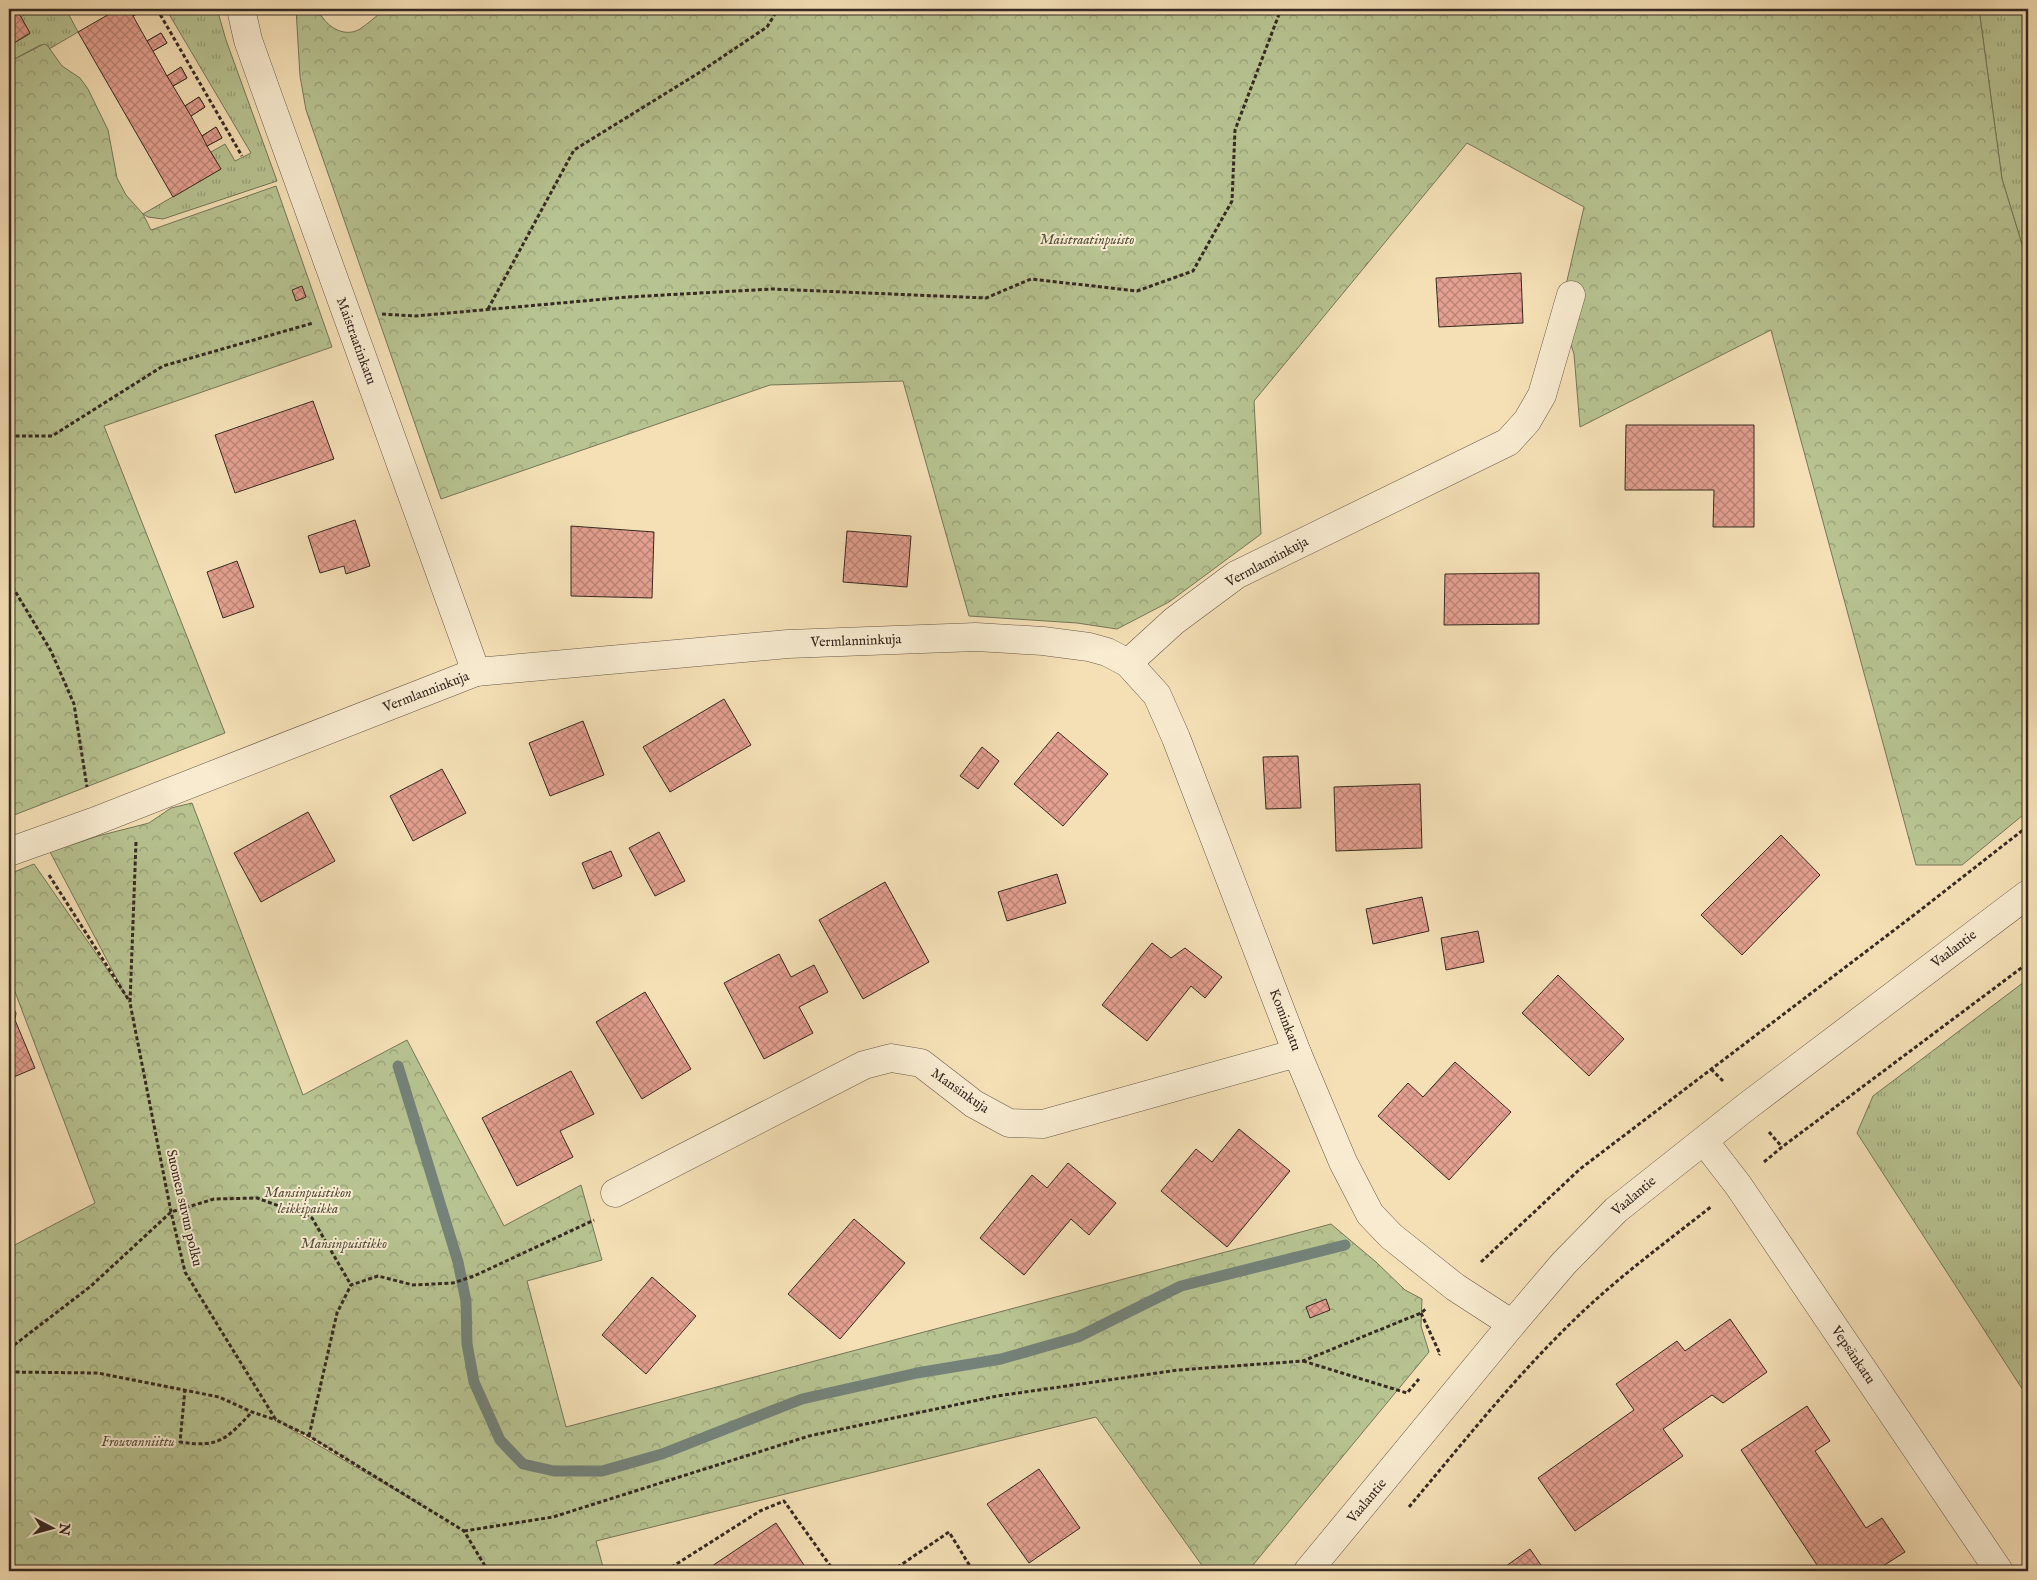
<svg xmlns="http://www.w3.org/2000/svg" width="2037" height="1580" font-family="'IM FELL English',serif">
  <defs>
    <pattern id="grass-tufts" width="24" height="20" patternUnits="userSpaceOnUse" patternTransform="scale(1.25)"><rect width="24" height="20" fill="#b7c391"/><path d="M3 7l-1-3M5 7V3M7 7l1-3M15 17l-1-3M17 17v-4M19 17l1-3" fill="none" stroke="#969f76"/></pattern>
    <pattern id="forest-crowns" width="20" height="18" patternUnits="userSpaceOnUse" patternTransform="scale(1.25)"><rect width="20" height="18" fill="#b7c391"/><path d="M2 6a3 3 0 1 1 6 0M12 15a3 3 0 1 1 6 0" fill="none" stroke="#969f76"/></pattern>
    <pattern id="building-cross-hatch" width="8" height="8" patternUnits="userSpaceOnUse" patternTransform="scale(1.25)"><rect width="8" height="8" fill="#e39f8f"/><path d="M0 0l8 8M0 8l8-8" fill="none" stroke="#b98274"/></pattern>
  </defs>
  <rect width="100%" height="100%" fill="#f5e0b6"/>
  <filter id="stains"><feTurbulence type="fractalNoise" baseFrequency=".004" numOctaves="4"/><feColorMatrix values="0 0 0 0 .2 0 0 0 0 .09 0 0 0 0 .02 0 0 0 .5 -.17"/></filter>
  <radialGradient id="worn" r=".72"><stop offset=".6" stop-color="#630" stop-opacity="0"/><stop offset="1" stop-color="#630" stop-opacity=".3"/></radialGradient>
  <g fill="url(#grass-tufts)" stroke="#76765a">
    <polygon points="33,9 68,13 78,32 49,49 47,45 40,45 9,62 9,46 30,34 21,17"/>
    <polygon points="166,9 217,9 226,40 277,181 163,219 148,217 143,214 221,169 211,152 225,144 235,161 251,153"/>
    <polygon points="1979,9 2028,9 2028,264 2002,179"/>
    <polygon points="2028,979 2028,1274 2024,1284 2028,1298 2028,1398 1857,1133 1873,1096"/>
  </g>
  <g fill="url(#forest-crowns)" stroke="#76765a" fill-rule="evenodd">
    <path d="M296,9H318C324,25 343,39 360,29C369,23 377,15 386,9H1979L2002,179L2028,264V811L1962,865H1916L1771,330L1580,427L1574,354L1560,311L1584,207L1467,143L1254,401L1261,534L1169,602L1117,629L1077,623L969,616L903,381L770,385L441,499L306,110L300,76Z"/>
    <polygon points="44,44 47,45 62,66 80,78 88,89 108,130 117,178 126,195 143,214 151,230 276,186 332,347 104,426 225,733 9,817 9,62"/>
    <path d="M192,803L303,1095L407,1040L504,1226L581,1185L602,1260L527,1281L566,1427L1331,1224L1376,1262L1405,1290L1422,1299L1421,1326L1429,1352L1248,1571H1206L1096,1417L596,1541L604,1571H9V1248L95,1203L9,976V874L34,864L127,998L50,852L98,836L149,823L171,808ZM284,1424L309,1436L424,1507L284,1425Z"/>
  </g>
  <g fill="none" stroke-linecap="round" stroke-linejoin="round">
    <polyline stroke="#748279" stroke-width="11" points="398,1066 458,1262 466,1301 467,1344 474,1382 500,1440 523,1464 554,1471 602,1471 662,1454 802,1399 917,1373 1001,1359 1078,1337 1181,1286 1345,1245"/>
  </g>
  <g fill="url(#building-cross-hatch)" stroke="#362a22">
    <polygon points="9,9 19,9 17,10 30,33 9,46"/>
    <polygon points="118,9 146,9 133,16 147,41 161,33 167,43 153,51 167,76 181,67 187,78 173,86 185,106 199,97 205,107 191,116 202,136 216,127 222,138 207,146 221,169 173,197 78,32"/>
    <polygon points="129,9 146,9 133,16"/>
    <polygon points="161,33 167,43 153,51 147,41"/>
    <polygon points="181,67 187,78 173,86 167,76"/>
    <polygon points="199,97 205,107 191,116 185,106"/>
    <polygon points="216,127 222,138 207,146 202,136"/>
    <polygon points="1521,273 1523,323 1439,327 1436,278"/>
    <polygon points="302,286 306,297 296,301 292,290"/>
    <polygon points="313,401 334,459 235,493 215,435"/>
    <polygon points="1626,425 1754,425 1754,527 1713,527 1714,490 1625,490"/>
    <polygon points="355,520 370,566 346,574 344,566 320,573 308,536"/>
    <polygon points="571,526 654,532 652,598 571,596"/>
    <polygon points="847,531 911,536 907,587 843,582"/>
    <polygon points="237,561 254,607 223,618 207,572"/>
    <polygon points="1539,573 1539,624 1444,625 1445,574"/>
    <polygon points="724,699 751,745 670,792 643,747"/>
    <polygon points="583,721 604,775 550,796 529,743"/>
    <polygon points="1058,732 1108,774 1063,826 1014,784"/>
    <polygon points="982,747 999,761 978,789 960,776"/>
    <polygon points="1298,756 1301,808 1266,809 1263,757"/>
    <polygon points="442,769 466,813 413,841 390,796"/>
    <polygon points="1420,784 1422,848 1336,851 1334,787"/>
    <polygon points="308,812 335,861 261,902 234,853"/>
    <polygon points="659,832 685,881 655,896 629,848"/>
    <polygon points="1781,835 1820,875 1742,955 1701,915"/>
    <polygon points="611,851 622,876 593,889 582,863"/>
    <polygon points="1057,874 1066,903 1007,921 998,892"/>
    <polygon points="885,882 929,962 863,999 819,920"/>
    <polygon points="1422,897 1429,931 1373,944 1366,909"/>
    <polygon points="1478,931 1484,962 1446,970 1441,938"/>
    <polygon points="1152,943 1171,958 1185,948 1222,977 1205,998 1191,986 1147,1041 1102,1005"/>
    <polygon points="779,954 791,977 814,965 828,992 799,1007 813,1033 764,1059 724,983"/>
    <polygon points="1558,975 1624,1039 1589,1076 1522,1013"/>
    <polygon points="645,992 691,1069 642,1099 596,1022"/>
    <polygon points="9,1001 16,1013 15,1020 35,1068 9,1079"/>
    <polygon points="1455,1062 1511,1112 1449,1180 1378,1116 1408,1083 1423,1097"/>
    <polygon points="571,1071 594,1114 560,1131 573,1157 517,1186 482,1118"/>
    <polygon points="1239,1129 1290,1171 1227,1247 1161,1191 1196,1149 1212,1162"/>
    <polygon points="1068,1163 1116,1203 1089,1235 1071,1219 1024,1275 980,1238 1032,1175 1047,1188"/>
    <polygon points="854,1219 905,1263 840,1339 788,1294"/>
    <polygon points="652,1277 696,1316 646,1374 602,1335"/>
    <polygon points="1326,1299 1330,1310 1310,1318 1306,1307"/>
    <polygon points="1730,1319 1767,1372 1723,1403 1712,1395 1663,1429 1683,1456 1575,1531 1538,1478 1634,1410 1616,1384 1677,1341 1685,1351"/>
    <polygon points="1807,1406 1830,1441 1815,1451 1866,1528 1882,1518 1905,1552 1875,1571 1839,1571 1836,1568 1832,1571 1821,1571 1741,1450"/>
    <polygon points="1039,1469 1080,1528 1029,1563 987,1504"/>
    <polygon points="776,1523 808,1571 715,1571 712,1566"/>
    <polygon points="1530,1549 1545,1571 1499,1571"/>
  </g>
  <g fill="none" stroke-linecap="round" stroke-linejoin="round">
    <defs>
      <g id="minor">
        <polyline points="241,9 248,40 265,88 476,672"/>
        <polyline points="1128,663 1174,621 1236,575 1508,442 1527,421 1542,395 1571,295"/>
        <polyline points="9,852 93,822 476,672 788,644 976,637 1043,641 1089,647 1107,652 1128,663 1157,695 1176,738 1297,1053 1343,1162 1370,1214 1391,1236 1455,1287 1512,1324"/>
        <polyline points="1704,1141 1738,1185 1999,1571"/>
        <polyline points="615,1193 864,1065 891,1058 921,1063 974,1104 1009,1123 1043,1124 1297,1053"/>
      </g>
      <polyline id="tertiary" points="1308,1571 1512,1324 1564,1263 1616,1210 1746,1107 2028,894"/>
    </defs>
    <use href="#minor" stroke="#665847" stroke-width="29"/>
    <use href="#tertiary" stroke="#665847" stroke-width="29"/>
    <g stroke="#362a22" stroke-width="3" stroke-dasharray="4 2.5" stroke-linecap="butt">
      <polyline points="71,9 76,9"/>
      <polyline points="157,9 242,156"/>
      <polyline points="488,309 574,150 697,74 767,27 778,9"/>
      <polyline points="382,314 415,316 628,297 772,289 986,298 1031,279 1137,291 1193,271 1232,201 1235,130 1281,9"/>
      <polyline points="9,436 52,436 163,366 313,323"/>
      <polyline points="9,581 51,651 74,704 87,787"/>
      <polyline points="136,842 130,1003 171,1212 185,1272 276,1420 309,1436 464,1531 488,1571"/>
      <polyline points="49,875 130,1002"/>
      <polyline points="1711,1069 1723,1081"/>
      <polyline points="1769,1132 1782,1147"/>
      <polyline points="1764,1162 1782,1147 2028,963"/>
      <polyline points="1481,1262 1580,1169 1914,915 2028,826"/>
      <polyline points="1421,1313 1440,1354 1439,1355"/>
      <polyline points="9,1349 91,1286 171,1212 214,1199 257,1198 312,1218 351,1285"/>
      <polyline points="1303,1361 1407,1393 1419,1379"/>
      <polyline points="9,1372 98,1373 219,1397 252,1412 276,1420"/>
      <path d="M185,1389L180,1442C220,1448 226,1439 252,1412"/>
      <polyline points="309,1436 337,1313 351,1285 378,1276 413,1285 453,1283 474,1276 594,1220"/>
      <path d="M1409,1507C1462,1444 1514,1378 1574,1320C1617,1278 1665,1243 1712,1206"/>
      <polyline points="464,1531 553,1517 809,1436 997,1396 1178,1370 1303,1361 1421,1313 1427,1308"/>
      <polyline points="668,1571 667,1570 760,1511 784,1501 834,1571"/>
      <polyline points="892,1571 949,1532 973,1571"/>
    </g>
    <use href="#minor" stroke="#f8ebd0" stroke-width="28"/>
    <use href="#tertiary" stroke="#f8ebd0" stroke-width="28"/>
  </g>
  <g text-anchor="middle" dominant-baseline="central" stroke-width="4" stroke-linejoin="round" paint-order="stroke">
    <g font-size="14" font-style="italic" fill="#56503e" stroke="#f8ebd0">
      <text x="1087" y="240">Maistraatinpuisto</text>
      <text x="308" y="1193">Mansinpuistikon<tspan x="308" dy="16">leikkipaikka</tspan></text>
      <text x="344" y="1244">Mansinpuistikko</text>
      <text x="138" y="1442">Frouvanniittu</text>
    </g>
    <g font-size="14" fill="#362a22" stroke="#f8ebd0">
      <text transform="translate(356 341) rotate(70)">Maistraatinkatu</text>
      <text transform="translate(1267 562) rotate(-28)">Vermlanninkuja</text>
      <text transform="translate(856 641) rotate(-2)">Vermlanninkuja</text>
      <text transform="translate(426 692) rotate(-21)">Vermlanninkuja</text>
      <text transform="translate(1954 949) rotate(-37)">Vaalantie</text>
      <text transform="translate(1285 1020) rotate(69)">Kominkatu</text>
      <text transform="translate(960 1091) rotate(35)">Mansinkuja</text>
      <text transform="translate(1634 1196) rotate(-40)">Vaalantie</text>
      <text transform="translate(184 1208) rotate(77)">Suomen suvun polku</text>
      <text transform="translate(1853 1355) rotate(56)">Vepsänkatu</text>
      <text transform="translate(1367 1501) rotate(-50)">Vaalantie</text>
    </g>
  </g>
  <rect width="2037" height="1580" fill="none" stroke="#f5e0b6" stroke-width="30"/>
  <rect x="10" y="10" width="2017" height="1560" fill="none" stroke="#362a22" stroke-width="2.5"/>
  <rect x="15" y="15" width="2007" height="1550" fill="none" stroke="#362a22"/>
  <g transform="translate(52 1528) rotate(96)" stroke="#f8ebd0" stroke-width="4" paint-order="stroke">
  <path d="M0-4L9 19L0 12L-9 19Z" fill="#362a22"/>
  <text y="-8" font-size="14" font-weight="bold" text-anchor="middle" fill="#362a22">N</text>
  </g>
  <rect width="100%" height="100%" filter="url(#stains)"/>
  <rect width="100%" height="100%" fill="url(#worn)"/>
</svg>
